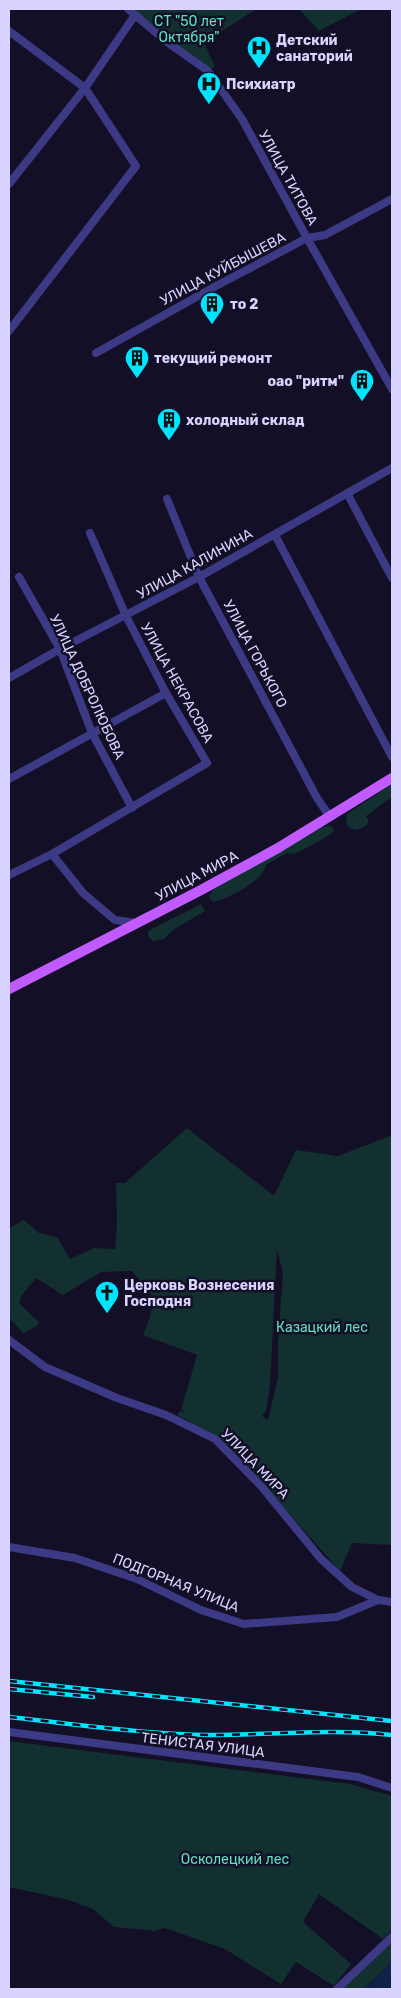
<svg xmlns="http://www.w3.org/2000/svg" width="401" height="1998" font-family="Rubik,sans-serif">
  <rect width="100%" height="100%" fill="#130f26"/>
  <g fill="#12302f" fill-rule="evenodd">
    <polygon points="133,9 256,9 204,43 215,67 210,69 171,41"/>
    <polygon points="299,9 361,9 319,31"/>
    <polygon points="392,784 392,797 366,816 369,821 366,826 357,830 349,828 346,821 347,814"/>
    <path d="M330,826L333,828L334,831L330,835L295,854L287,853L266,865C265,880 227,899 214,902L210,899L209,896L214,889L322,827Z"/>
    <polygon points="201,904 205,911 173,930 164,939 153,941 148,936 148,931"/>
    <path d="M187,1128L274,1196L296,1150L338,1156L392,1135V1545L352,1543L340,1571L250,1470L217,1436L177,1415L180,1411L188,1414L181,1410L197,1355L143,1335L149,1320L154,1299L132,1271L101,1272L63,1295L36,1278L22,1295L19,1303L39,1322L37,1326L23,1333L9,1318V1228L24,1220L39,1233L57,1237L70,1259L94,1248L115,1249L117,1223L116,1183H125ZM277,1249L283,1273L278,1342V1378L268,1420L262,1416L266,1411L270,1385Z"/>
    <polygon points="9,1741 350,1784 392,1796 392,1930 383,1939 319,1894 303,1922 351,1964 334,1986 296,1962 281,1984 225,1949 165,1928 155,1931 114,1927 93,1909 69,1900 9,1887"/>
    <polygon points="392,1942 392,1962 369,1984 362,1989 343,1989"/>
  </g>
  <polygon fill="#0c2248" points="392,1962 392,1989 362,1989 370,1984"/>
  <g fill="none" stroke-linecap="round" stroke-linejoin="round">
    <g stroke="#3d3a85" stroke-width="8">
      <polyline points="128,9 167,42 208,71 242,119 307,238 392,389"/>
      <polyline points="9,31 85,88 136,166 9,331"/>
      <polyline points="9,184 85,88 135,15"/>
      <polyline points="96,353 216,286 307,238 325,235 392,199"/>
      <polyline points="347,493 392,578"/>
      <polyline points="167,499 199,577 317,798 330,817"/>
      <polyline points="275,535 392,757"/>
      <polyline points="19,577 60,649 92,733 132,808"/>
      <polyline points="9,678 60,649 199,577 392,468"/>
      <polyline points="9,779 166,693"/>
      <polyline points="52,854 83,893 115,920 136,923"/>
      <polyline points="9,875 52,854 207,763 166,693 126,616 90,533"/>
      <polyline points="9,1340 45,1367 117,1398 166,1415 215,1439 261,1486 321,1559 352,1587 378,1600"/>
      <polyline points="9,1547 75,1558 137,1579 201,1610 244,1624 337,1617 378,1600 392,1602"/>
      <polyline points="9,1732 358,1777 392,1788"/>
      <polyline points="337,1989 392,1937"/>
    </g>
    <polyline stroke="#c25bff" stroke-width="10" points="9,989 201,890 278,848 392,778"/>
    <defs>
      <g id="rail">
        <polyline points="9,1681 392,1721"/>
        <polyline points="9,1689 93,1697"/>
        <path d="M9,1717C75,1724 142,1734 210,1735C270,1735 332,1728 392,1735"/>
      </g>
    </defs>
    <use href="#rail" stroke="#00e5ff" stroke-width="4.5"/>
    <use href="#rail" stroke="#130f26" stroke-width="2.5" stroke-dasharray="8" stroke-linecap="butt"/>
  </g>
  <defs>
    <symbol id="hospital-pin" viewBox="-11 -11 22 30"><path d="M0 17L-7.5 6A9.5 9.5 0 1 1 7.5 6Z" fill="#00e5ff" stroke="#130f26"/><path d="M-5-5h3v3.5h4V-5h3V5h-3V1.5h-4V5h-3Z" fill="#111"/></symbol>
    <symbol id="building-pin" viewBox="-11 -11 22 30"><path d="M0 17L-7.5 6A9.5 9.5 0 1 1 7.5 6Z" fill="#00e5ff" stroke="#130f26"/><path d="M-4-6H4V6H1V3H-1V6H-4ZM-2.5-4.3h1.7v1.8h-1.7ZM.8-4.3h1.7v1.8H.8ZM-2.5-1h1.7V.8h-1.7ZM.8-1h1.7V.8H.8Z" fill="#111"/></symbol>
    <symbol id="church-pin" viewBox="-11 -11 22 30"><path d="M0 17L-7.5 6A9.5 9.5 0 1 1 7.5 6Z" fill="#00e5ff" stroke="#130f26"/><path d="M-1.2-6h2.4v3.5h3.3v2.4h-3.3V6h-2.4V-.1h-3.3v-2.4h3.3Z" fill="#111"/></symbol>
  </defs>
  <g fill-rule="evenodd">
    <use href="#hospital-pin" x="245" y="34" width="28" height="38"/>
    <use href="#hospital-pin" x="195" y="70" width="28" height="38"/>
    <use href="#building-pin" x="198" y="290" width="28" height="38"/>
    <use href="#building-pin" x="123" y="344" width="28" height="38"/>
    <use href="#building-pin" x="348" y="367" width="28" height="38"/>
    <use href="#building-pin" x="155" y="406" width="28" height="38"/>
    <use href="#church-pin" x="93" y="1279" width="28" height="38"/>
  </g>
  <g text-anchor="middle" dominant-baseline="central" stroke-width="5" stroke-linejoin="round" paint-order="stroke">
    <g font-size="14" fill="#5fe0c0" stroke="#130f26">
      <text x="189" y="21">СТ "50 лет<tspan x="189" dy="16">Октября"</tspan></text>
      <text x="322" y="1327">Казацкий лес</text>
      <text x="235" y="1859">Осколецкий лес</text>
    </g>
    <g font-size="14" font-weight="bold" fill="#d9d4ff" stroke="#130f26" text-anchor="start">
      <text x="276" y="40">Детский<tspan x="276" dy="16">санаторий</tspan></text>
      <text x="226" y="84">Психиатр</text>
      <text x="230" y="304">то 2</text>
      <text x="154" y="358">текущий ремонт</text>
      <text x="344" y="381" text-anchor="end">оао "ритм"</text>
      <text x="186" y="420">холодный склад</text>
      <text x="124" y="1285">Церковь Вознесения<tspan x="124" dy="16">Господня</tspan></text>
    </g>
    <g font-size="14" fill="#d9d4ff" stroke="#130f26">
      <text transform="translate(288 178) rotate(61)">УЛИЦА ТИТОВА</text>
      <text transform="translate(223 269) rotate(-28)">УЛИЦА КУЙБЫШЕВА</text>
      <text transform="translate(195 564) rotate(-29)">УЛИЦА КАЛИНИНА</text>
      <text transform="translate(255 654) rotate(62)">УЛИЦА ГОРЬКОГО</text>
      <text transform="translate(177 683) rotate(61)">УЛИЦА НЕКРАСОВА</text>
      <text transform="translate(87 687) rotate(65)">УЛИЦА ДОБРОЛЮБОВА</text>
      <text transform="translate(197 876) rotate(-28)">УЛИЦА МИРА</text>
      <text transform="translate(255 1464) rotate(46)">УЛИЦА МИРА</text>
      <text transform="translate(176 1583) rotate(22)">ПОДГОРНАЯ УЛИЦА</text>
      <text transform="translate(203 1745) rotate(7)">ТЕНИСТАЯ УЛИЦА</text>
    </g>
  </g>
  <rect width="401" height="1998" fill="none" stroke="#d9d4ff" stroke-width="20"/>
</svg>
